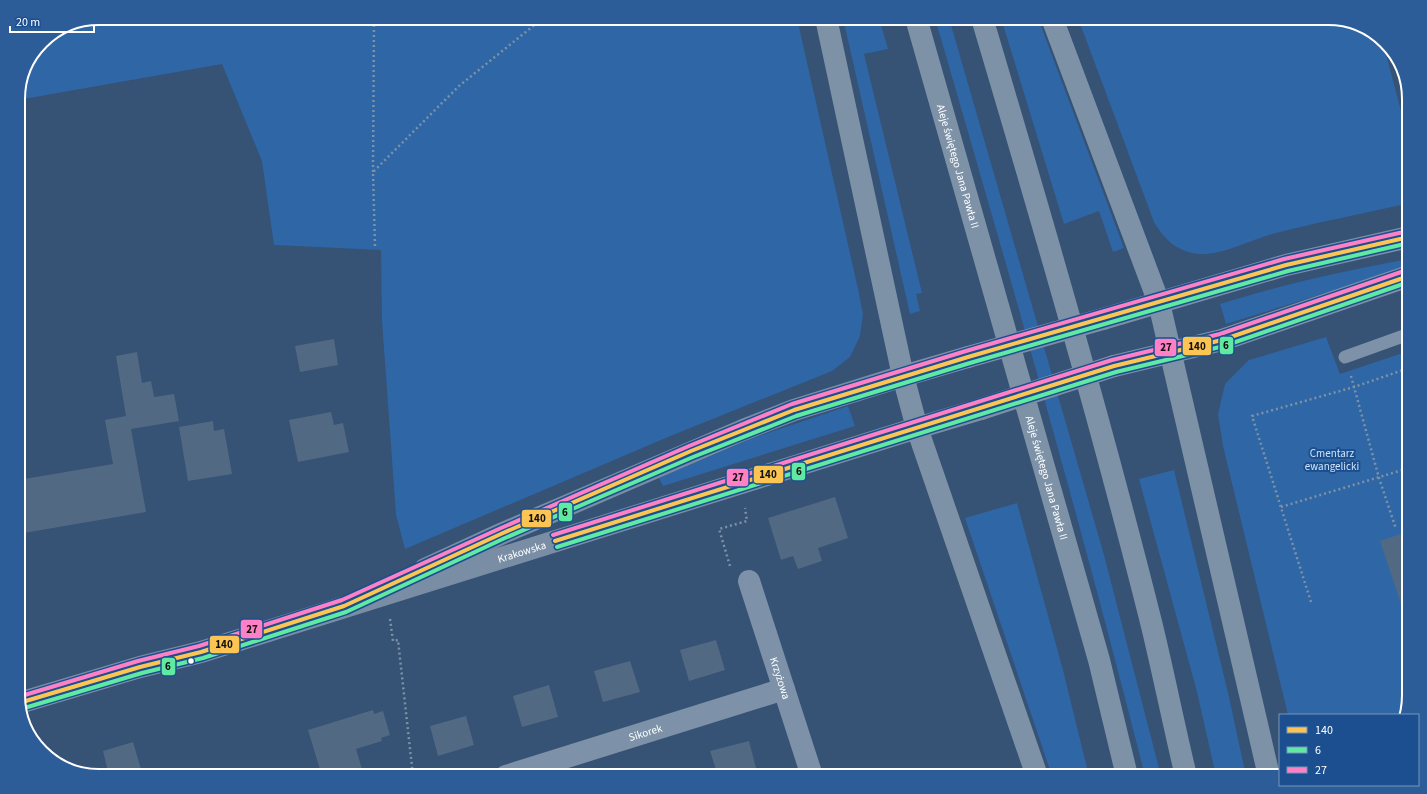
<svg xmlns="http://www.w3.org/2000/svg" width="1427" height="794" font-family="'Source Sans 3',sans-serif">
  <rect width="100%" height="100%" fill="#365274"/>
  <g fill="#2f66a5">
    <path d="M99,18H797L858,289L863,314L860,336L850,357L832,371L668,437L405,549L396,515L382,321L381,250L274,245L262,161L222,64L18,100C18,69 39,36 69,24C78,20 90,20 99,18Z"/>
    <polygon points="843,18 879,18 888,49 864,54 922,293 916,294 920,311 910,314"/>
    <path d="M935,18H949L1104,555L1161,776H1145C1081,522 1008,270 935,18Z"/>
    <polygon points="1001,18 1038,18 1124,248 1113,252 1099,211 1064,224"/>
    <path d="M1078,18H1328L1368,29L1383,43L1409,141V203C1363,214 1317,222 1272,234C1251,240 1220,256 1199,254C1177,252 1164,239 1154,222Z"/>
    <path d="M1409,259V267L1226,324L1220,304C1284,284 1343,271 1409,259Z"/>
    <polygon points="1326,337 1340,374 1409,351 1409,695 1404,715 1288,715 1223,446 1218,414 1225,384 1249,360"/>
    <polygon points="848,406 855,426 663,486 659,478 753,438"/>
    <polygon points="1174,470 1229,697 1246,776 1216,776 1197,692 1139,479"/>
    <polygon points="1017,503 1063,670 1089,776 1052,776 965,518"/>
  </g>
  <g fill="#526984">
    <polygon points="334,339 338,365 300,372 295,346"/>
    <polygon points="137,352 142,383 151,381 154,397 174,394 179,421 131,429 146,512 18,534 18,480 113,464 105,420 126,416 116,356"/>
    <polygon points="331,412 334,425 343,423 349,452 298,462 289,420"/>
    <polygon points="213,421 214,431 224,429 232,474 188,481 179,427"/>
    <polygon points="835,497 848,538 818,548 822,561 798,569 793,556 781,560 768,518"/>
    <polygon points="1409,531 1409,615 1405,616 1380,541"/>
    <polygon points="716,640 725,670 689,681 680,650"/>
    <polygon points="630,661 640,692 603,702 594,671"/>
    <polygon points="549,685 558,717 522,727 513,696"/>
    <polygon points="373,710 374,714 383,711 390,735 381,738 382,741 356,749 364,776 322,776 308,730"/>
    <polygon points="466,716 474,745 438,756 430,726"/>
    <polygon points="749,741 757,772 742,776 718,776 710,751"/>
    <polygon points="133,742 143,776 109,776 103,751"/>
  </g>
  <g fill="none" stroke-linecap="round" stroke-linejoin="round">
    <g stroke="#7d92a8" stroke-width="2.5" stroke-dasharray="2 3" stroke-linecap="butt">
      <polyline points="373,172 374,18"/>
      <polyline points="375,246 373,172 459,86 543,18"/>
      <polyline points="1351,376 1379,478 1396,529"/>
      <polyline points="1281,507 1409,468"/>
      <polyline points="730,566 719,529 747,521 745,508"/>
      <polyline points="1311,602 1252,416 1354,387 1409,368"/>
      <polyline points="390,619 393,641 398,640 413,776"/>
    </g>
    <polyline stroke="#7d92a8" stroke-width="13" points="1345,357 1409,334"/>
    <g stroke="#7d92a8" stroke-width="22">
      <path id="s1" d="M749,581L812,776"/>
      <path id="s2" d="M506,776L784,689"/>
    </g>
    <g stroke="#798da4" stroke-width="22">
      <polyline points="425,569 503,533 743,430 794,410 903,376"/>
      <path id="s3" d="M19,703L140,667L201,652L917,428"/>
    </g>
    <g stroke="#7d8ea7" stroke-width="22">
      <polyline points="1103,319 1286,265 1409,237"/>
      <polyline points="1114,366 1222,340 1409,276"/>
      <polyline points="903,376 968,357"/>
      <polyline points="917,428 981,409"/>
    </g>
    <g stroke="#7e92a7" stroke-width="22">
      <polyline points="826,18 903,376 917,428 1037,776"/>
      <path id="s4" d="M916,18L1099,660L1127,776"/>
      <path d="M982,18C1042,220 1101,422 1152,626C1164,676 1174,726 1186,776"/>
      <polyline points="1052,18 1159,303 1269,776"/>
    </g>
    <g stroke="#7d8ea7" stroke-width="22">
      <polyline points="968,357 1103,319"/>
      <polyline points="981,409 1114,366"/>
    </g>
    <defs>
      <g id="bus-1">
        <polyline points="555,541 1114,366 1222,340 1409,276"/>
        <polyline points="19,703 140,667 201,652 344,606 503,533 691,451 794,410 968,357 1286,265 1409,237"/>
      </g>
      <g id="bus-2">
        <polyline points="557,547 1116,372 1224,346 1409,282"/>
        <polyline points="21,709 142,673 203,658 346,612 505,538 693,457 796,416 970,363 1288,271 1409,243"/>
      </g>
      <g id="bus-3">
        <polyline points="553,535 1112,360 1220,334 1407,270"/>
        <polyline points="18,697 138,661 199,646 342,600 501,528 689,446 792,404 966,351 1284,259 1408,231"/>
      </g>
    </defs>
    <use href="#bus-1" stroke="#1b4f8f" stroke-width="7"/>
    <use href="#bus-2" stroke="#1b4f8f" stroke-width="7"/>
    <use href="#bus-3" stroke="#1b4f8f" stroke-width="7"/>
    <use href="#bus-1" stroke="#fcc553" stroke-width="4"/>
    <use href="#bus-2" stroke="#60e9a3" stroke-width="4"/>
    <use href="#bus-3" stroke="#ff80c5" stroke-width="4"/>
  </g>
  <circle fill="#fff" stroke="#1b4f8f" stroke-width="1.5" cx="191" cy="661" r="3.5"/>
  <g text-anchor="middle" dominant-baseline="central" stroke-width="4" stroke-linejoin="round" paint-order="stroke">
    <g font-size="11" fill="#fff" stroke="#1b4f8f">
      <text stroke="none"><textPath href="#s4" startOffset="154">Aleje świętego Jana Pawła II</textPath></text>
      <text stroke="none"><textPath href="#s4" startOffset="478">Aleje świętego Jana Pawła II</textPath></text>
      <text stroke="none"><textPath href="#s3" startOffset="525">Krakowska</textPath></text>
      <text stroke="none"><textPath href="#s1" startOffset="102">Krzyżowa</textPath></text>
      <text stroke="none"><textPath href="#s2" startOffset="146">Sikorek</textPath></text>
    </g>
    <g font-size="11" fill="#cfe3fa" stroke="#1b4f8f">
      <text x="1332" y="453">Cmentarz<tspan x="1332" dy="13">ewangelicki</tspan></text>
    </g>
  </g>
  <path d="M0 0H1427V794H0ZM99 25H1328A74 74 0 0 1 1402 99V695A74 74 0 0 1 1328 769H99A74 74 0 0 1 25 695V99A74 74 0 0 1 99 25Z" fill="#2d5d98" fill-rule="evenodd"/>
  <path fill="none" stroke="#fff" stroke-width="2" d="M99 25H1328A74 74 0 0 1 1402 99V695A74 74 0 0 1 1328 769H99A74 74 0 0 1 25 695V99A74 74 0 0 1 99 25Z"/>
  <g stroke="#1b4f8f" stroke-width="1.5">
    <rect x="1219" y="336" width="15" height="19" rx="4" fill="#60e9a3"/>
    <rect x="1182" y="336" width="30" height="20" rx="4" fill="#fcc553"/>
    <rect x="1154" y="338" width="23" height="19" rx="4" fill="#ff80c5"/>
    <rect x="791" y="462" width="15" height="19" rx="4" fill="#60e9a3"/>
    <rect x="753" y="465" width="31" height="19" rx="4" fill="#fcc553"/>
    <rect x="726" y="468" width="23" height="19" rx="4" fill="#ff80c5"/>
    <rect x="558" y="502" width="15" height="20" rx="4" fill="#60e9a3"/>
    <rect x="521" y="509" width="31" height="19" rx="4" fill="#fcc553"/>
    <rect x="240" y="619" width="23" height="20" rx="4" fill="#ff80c5"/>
    <rect x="209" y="635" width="31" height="19" rx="4" fill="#fcc553"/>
    <rect x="161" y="657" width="15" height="19" rx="4" fill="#60e9a3"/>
  </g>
  <g font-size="11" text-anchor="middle" font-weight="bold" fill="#111">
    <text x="1226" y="349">6</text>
    <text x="1197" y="350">140</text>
    <text x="1166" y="351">27</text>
    <text x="799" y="475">6</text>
    <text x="768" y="478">140</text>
    <text x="738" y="481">27</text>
    <text x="565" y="516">6</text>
    <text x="537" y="522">140</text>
    <text x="252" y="633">27</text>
    <text x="224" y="648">140</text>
    <text x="168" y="670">6</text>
  </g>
  <rect x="1279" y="714" width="140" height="72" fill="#1b4f8f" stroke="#7695bc"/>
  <rect x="1287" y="727" width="20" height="6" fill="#fcc553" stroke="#7695bc"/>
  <text x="1315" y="734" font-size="12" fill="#ffffff">140</text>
  <rect x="1287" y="747" width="20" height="6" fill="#60e9a3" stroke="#7695bc"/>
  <text x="1315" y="754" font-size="12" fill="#ffffff">6</text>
  <rect x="1287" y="767" width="20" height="6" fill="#ff80c5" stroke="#7695bc"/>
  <text x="1315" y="774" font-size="12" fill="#ffffff">27</text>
  <path d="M10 26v6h84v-6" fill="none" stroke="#ffffff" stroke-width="2"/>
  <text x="16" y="26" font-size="12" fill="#ffffff" stroke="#1b4f8f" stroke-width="3" paint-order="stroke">20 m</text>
</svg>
